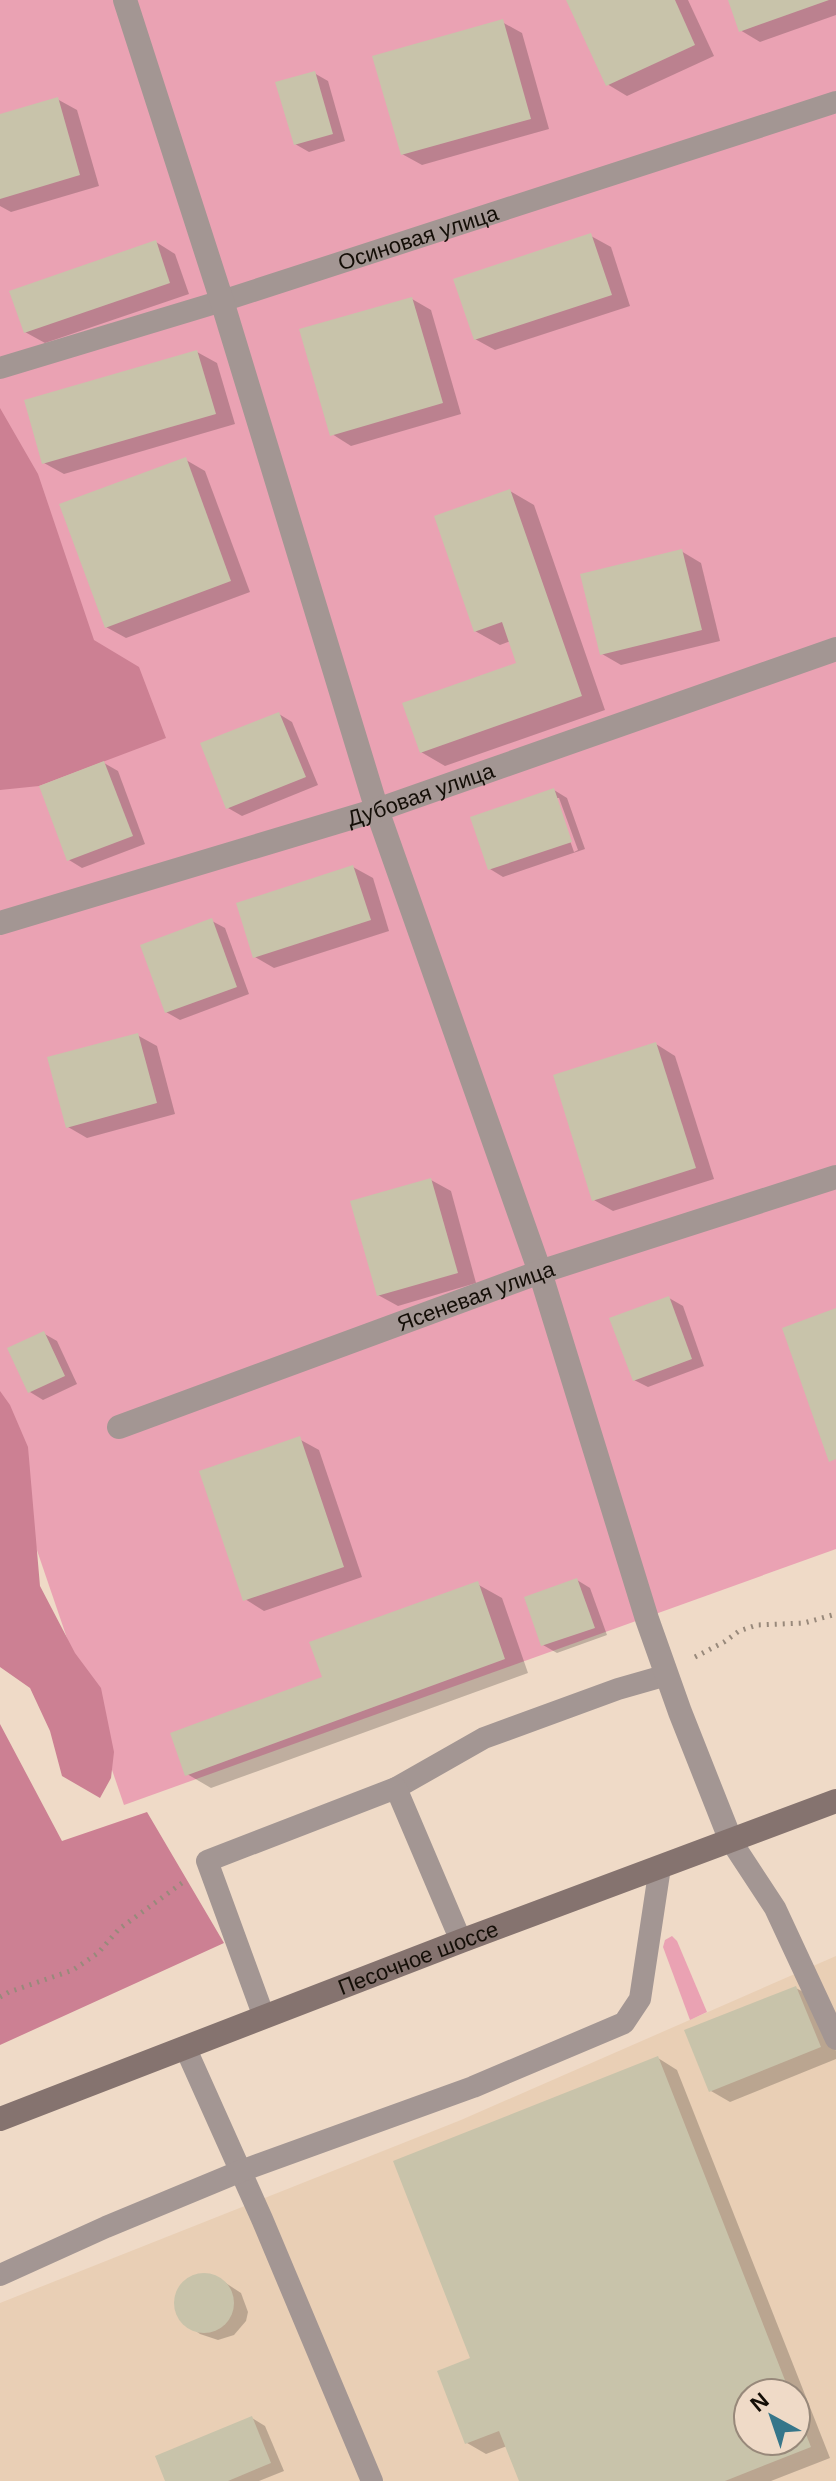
<svg xmlns="http://www.w3.org/2000/svg" width="836" height="2481" font-family="Arial,sans-serif">
  <rect width="100%" height="100%" fill="#efdac7"/>
  <path fill="#e9cfb5" fill-rule="evenodd" d="M836,1956V2481H0V2303L461,2120ZM748,2393H796V2441H748Z"/>
  <g fill="#eaa2b3">
    <polygon points="0,0 836,0 836,1549 124,1805 0,1442"/>
    <polygon points="672,1936 677,1941 707,2012 690,2020 663,1947 665,1940"/>
  </g>
  <g fill="#cc8093">
    <polygon points="0,408 38,474 94,640 139,667 166,738 39,786 0,790"/>
    <polygon points="0,1391 10,1405 28,1447 40,1586 75,1653 101,1688 114,1752 111,1778 100,1798 62,1776 50,1731 30,1688 0,1667"/>
    <polygon points="0,1724 62,1841 147,1812 224,1943 0,2045"/>
  </g>
  <g fill="#0003" fill-rule="evenodd">
    <polygon points="568,0 688,0 714,56 627,96 607,84"/>
    <polygon points="730,0 836,0 836,15 760,42 740,30"/>
    <polygon points="502,22 522,33 549,129 422,165 402,154"/>
    <polygon points="314,73 328,81 345,141 309,152 295,144"/>
    <polygon points="57,99 77,110 99,186 11,212 0,206 0,116"/>
    <polygon points="591,236 611,247 630,306 495,350 475,339"/>
    <polygon points="156,242 175,254 189,294 45,343 25,332"/>
    <polygon points="412,299 431,310 461,414 351,446 332,434"/>
    <polygon points="197,352 217,363 235,424 64,474 44,463"/>
    <polygon points="186,460 205,471 250,592 126,638 106,627"/>
    <polygon points="510,491 534,505 605,710 445,766 421,752 519,664 511,641 500,645 475,631"/>
    <polygon points="681,551 701,563 720,641 621,665 602,654"/>
    <polygon points="279,714 292,722 318,785 242,816 228,808"/>
    <polygon points="104,763 118,771 145,844 82,868 69,860"/>
    <path d="M554,790L567,798L585,849L503,877L490,869ZM555,798H559L578,850L574,852Z"/>
    <polygon points="353,867 373,878 389,931 274,968 255,957"/>
    <polygon points="212,921 225,928 249,994 180,1020 166,1012"/>
    <polygon points="137,1035 157,1046 175,1114 87,1138 68,1127"/>
    <polygon points="656,1044 675,1056 714,1179 613,1211 594,1200"/>
    <polygon points="431,1180 451,1191 476,1283 398,1306 378,1295"/>
    <polygon points="669,1298 683,1306 704,1366 648,1387 634,1380"/>
    <polygon points="43,1333 57,1341 77,1384 43,1400 30,1392"/>
    <polygon points="299,1439 319,1450 362,1577 264,1611 245,1599"/>
    <polygon points="577,1580 590,1588 607,1635 557,1653 543,1645"/>
    <polygon points="477,1584 502,1598 528,1673 211,1788 187,1774 324,1678"/>
    <polygon points="796,1988 816,1999 836,2051 836,2059 730,2102 711,2091"/>
    <path d="M658,2058L677,2070L830,2458L771,2481H521L507,2446L486,2454L467,2443L473,2359ZM748,2393H796V2441H748Z"/>
    <polygon points="199,2275 218,2278 241,2293 248,2312 246,2321 234,2335 218,2340 200,2334 180,2319 175,2302 182,2285"/>
    <polygon points="252,2418 265,2426 284,2471 259,2481 167,2481"/>
  </g>
  <g fill="#c8c3aa">
    <polygon points="566,0 675,0 695,45 606,86"/>
    <polygon points="728,0 829,0 739,32"/>
    <polygon points="503,19 531,119 401,155 372,56"/>
    <polygon points="315,71 333,134 294,145 275,82"/>
    <polygon points="58,97 80,175 0,199 0,114"/>
    <polygon points="591,233 612,295 474,340 453,279"/>
    <polygon points="156,240 170,283 24,333 9,291"/>
    <polygon points="412,297 443,403 330,436 299,329"/>
    <polygon points="197,350 216,414 42,464 24,400"/>
    <polygon points="186,457 231,581 105,628 59,504"/>
    <polygon points="510,489 582,696 420,753 402,703 516,663 502,622 474,632 434,516"/>
    <polygon points="682,549 702,630 600,655 580,574"/>
    <polygon points="279,712 306,777 226,809 200,743"/>
    <polygon points="104,761 133,836 67,861 39,786"/>
    <polygon points="554,788 572,842 488,870 470,817"/>
    <polygon points="353,865 371,920 253,958 236,903"/>
    <polygon points="212,918 237,987 165,1013 140,945"/>
    <polygon points="138,1033 157,1103 66,1128 47,1057"/>
    <polygon points="656,1042 696,1168 592,1201 553,1075"/>
    <polygon points="431,1178 458,1273 377,1296 350,1201"/>
    <polygon points="669,1296 692,1359 633,1381 609,1318"/>
    <polygon points="836,1308 836,1459 829,1462 782,1328"/>
    <polygon points="44,1331 65,1376 28,1393 7,1348"/>
    <polygon points="300,1436 344,1567 243,1601 199,1471"/>
    <polygon points="577,1578 595,1628 541,1646 524,1597"/>
    <polygon points="478,1581 505,1659 185,1776 170,1733 322,1677 309,1642"/>
    <polygon points="796,1986 821,2047 709,2092 684,2030"/>
    <polygon points="658,2056 790,2393 748,2393 748,2441 796,2441 796,2409 811,2447 725,2481 519,2481 499,2431 465,2444 437,2371 470,2358 393,2161"/>
    <circle cx="204" cy="2303" r="30"/>
    <polygon points="252,2416 271,2463 228,2481 165,2481 155,2456"/>
  </g>
  <g fill="none" stroke-linecap="round" stroke-linejoin="round">
    <g stroke="#98897b" stroke-width="5" stroke-dasharray="2 6" stroke-linecap="butt">
      <polyline points="695,1657 724,1642 739,1631 757,1625 804,1623 836,1614"/>
      <polyline points="0,1997 9,1992 73,1970 98,1953 119,1929 182,1883"/>
    </g>
    <g stroke="#a39693" stroke-width="22">
      <path id="s1" d="M0,368L222,301L836,102"/>
      <polyline points="396,1788 484,1738 618,1689 667,1675"/>
      <polyline points="731,1841 775,1908 836,2039"/>
      <polyline points="264,2017 207,1861 396,1788 461,1941"/>
      <polyline points="185,2047 262,2219 372,2481"/>
      <polyline points="0,2275 106,2227 241,2171 473,2087 624,2023 640,1999 660,1867"/>
    </g>
    <g stroke="#a39693" stroke-width="24">
      <polyline points="125,0 222,301 377,810 540,1272 647,1619 680,1712 731,1841"/>
      <path id="s2" d="M0,923L377,810L836,649"/>
      <path id="s3" d="M119,1427L540,1272L836,1177"/>
    </g>
    <path stroke="#85736f" stroke-width="24" id="s4" d="M0,2119L461,1941L836,1801"/>
  </g>
  <g text-anchor="middle" dominant-baseline="central" stroke-width="6" stroke-linejoin="round" paint-order="stroke">
    <g font-size="22" fill="#140e07" stroke="#efdac7">
      <text stroke="none"><textPath href="#s1" startOffset="438">Осиновая улица</textPath></text>
      <text stroke="none"><textPath href="#s2" startOffset="440">Дубовая улица</textPath></text>
      <text stroke="none"><textPath href="#s3" startOffset="380">Ясеневая улица</textPath></text>
      <text stroke="none"><textPath href="#s4" startOffset="448">Песочное шоссе</textPath></text>
    </g>
  </g>
  <g transform="translate(772 2417) rotate(320)"><circle r="38" fill="#efdac7" stroke="#97887a" stroke-width="2"/>
  <path d="M0-6L14 30L0 20L-14 30Z" fill="#36768a"/>
  <text y="-12" font-size="22" font-weight="bold" text-anchor="middle" fill="#140e07">N</text>
  </g>
</svg>
